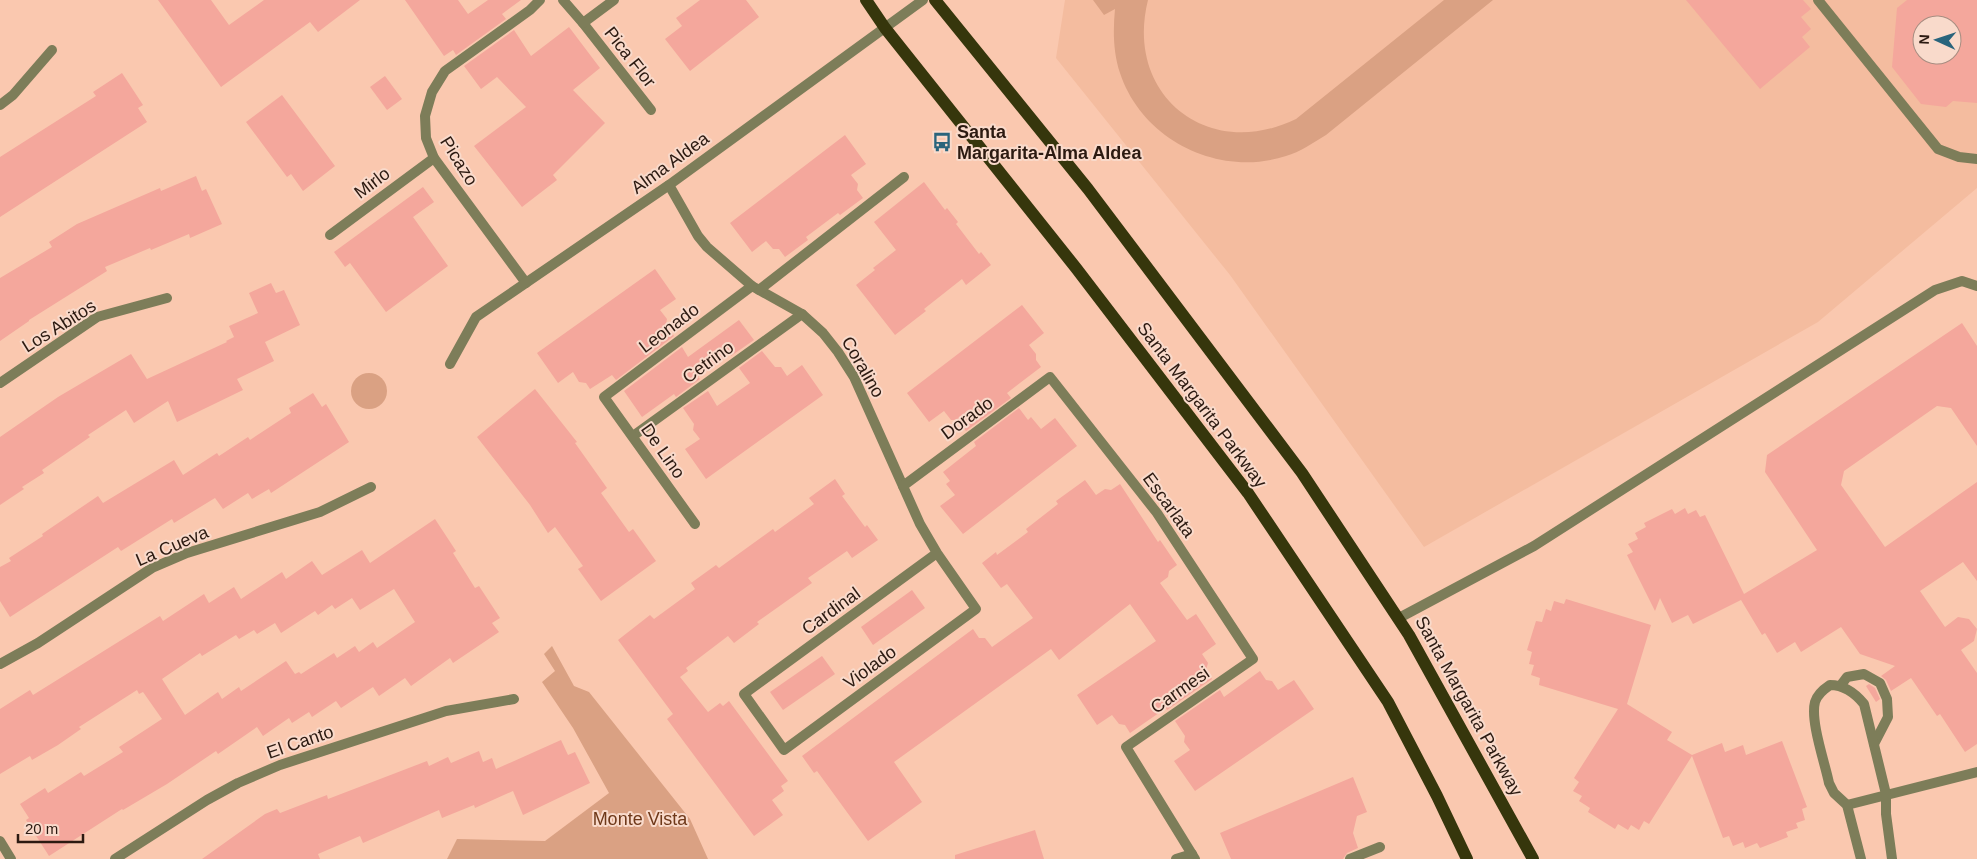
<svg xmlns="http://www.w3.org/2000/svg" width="1977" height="859" font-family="Helvetica,sans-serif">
  <rect width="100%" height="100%" fill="#fac8af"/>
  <path fill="#f4bc9f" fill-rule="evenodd" d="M1065,0H1977V188L1818,322L1424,547L1230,275L1056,58ZM1922,25H1952V55H1922Z"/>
  <g fill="#daa183">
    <path d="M1093,0H1148C1124,95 1208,162 1296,119L1444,0H1493L1326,135C1313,143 1300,152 1286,156C1219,178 1142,140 1120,73C1113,52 1113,30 1115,9L1104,15Z"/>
    <circle cx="369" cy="391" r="18"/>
    <polygon points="552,646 574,686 589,692 690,819 708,859 447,859 457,839 545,841 609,793 573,728 542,682 555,671 544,654"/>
  </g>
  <g fill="#f4a79c" fill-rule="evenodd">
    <polygon points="158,0 211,0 229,25 264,0 360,0 318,32 310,22 221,87"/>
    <polygon points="405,0 458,0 468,14 488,0 521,0 502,14 506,19 456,55 453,50 444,56"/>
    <polygon points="700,0 746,0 759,17 690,71 665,39 682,26 676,18"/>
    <polygon points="1686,0 1803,0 1811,9 1801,17 1811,29 1802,37 1810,47 1760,89"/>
    <path d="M1907,0H1977V103L1953,101L1946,107L1921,104L1892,67L1897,8ZM1922,25H1952V55H1922Z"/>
    <polygon points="569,27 600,68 573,90 605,123 553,175 557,180 522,207 474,146 526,107 497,77 481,89 464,66 514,30 531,56"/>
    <polygon points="122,73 143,105 138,108 147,122 0,217 0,157 96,96 93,92"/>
    <polygon points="385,76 402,99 387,110 370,87"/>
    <polygon points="282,95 335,166 303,191 291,174 287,177 246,122"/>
    <polygon points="845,135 866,164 851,175 858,184 857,190 863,198 840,215 838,213 806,237 808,240 785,257 779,249 773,249 766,241 752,252 730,223"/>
    <polygon points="196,176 202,191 206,189 222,224 190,238 189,234 151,250 150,248 105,267 107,271 29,320 29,321 0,341 0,278 52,247 49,242 77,224 160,188 161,191"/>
    <polygon points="924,182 945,210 947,208 958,222 956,224 979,254 981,252 991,265 966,285 962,279 924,309 926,311 895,335 856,285 875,270 873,268 896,250 874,222"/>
    <polygon points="423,187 434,202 413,217 448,266 386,312 350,263 345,267 334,252"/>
    <polygon points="655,269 676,299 660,310 667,319 666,324 674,336 616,380 612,375 590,389 586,383 579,382 573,372 558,383 537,353"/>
    <polygon points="271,283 276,293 284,290 300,325 265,342 274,361 237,379 243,390 177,422 168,401 134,423 126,410 88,435 90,437 42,470 44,473 22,487 24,489 0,505 0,437 58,397 131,354 147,379 227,342 226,341 234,337 229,326 258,313 249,293"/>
    <polygon points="1022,305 1044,333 1029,345 1036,354 1036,360 1041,367 1007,393 1011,398 966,431 957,420 951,420 944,411 929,422 907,393"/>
    <polygon points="739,320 754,340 731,356 730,354 698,377 700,379 676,397 674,394 642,417 624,391 682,347 688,357"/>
    <polygon points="1962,323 1977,346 1977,446 1951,408 1937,406 1844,471 1841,485 1885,547 1977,482 1977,581 1963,562 1920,591 1945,627 1958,617 1969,619 1977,629 1974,641 1961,650 1977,673 1977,744 1965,752 1940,714 1937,716 1911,678 1891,691 1886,680 1881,676 1895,666 1860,654 1841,627 1801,652 1795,642 1777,653 1765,633 1762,635 1741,600 1693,624 1688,615 1672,623 1660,598 1655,611 1627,555 1633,552 1628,544 1638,539 1635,533 1646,527 1644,523 1672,509 1675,514 1685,508 1688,514 1696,510 1700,517 1705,515 1744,594 1817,550 1765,472 1767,455"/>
    <polygon points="762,351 775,367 781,367 787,376 802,365 823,395 706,479 685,449 700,439 693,430 694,424 683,408 708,391 717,406 750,383 739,368"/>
    <polygon points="535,389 577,442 575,443 607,488 601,493 629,532 633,529 656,561 601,601 578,569 583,566 555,527 548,533 530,505 477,437"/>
    <polygon points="313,393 322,407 326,404 349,442 271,493 269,489 252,499 248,493 223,509 215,498 174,523 172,519 121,551 118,547 10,617 0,601 0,567 11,561 9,558 43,536 42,534 98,496 103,503 174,460 183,475 217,453 219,456 248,437 250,440 291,413 289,408"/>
    <polygon points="1019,408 1028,420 1031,417 1041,429 1055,418 1077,446 963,534 940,506 955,495 946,484 950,481 943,472 976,446 974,442"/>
    <polygon points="835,479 845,494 842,496 865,527 867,525 878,540 852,558 847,551 808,578 812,583 757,622 759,624 734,643 728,636 686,668 688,671 680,677 708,712 720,703 723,706 729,701 788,781 781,786 784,791 772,800 783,815 754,836 667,719 673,714 618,640 650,615 654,619 695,589 691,583 716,565 719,568 773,529 775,532 814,504 809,498"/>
    <polygon points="1085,480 1096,495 1105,489 1111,490 1120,484 1158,542 1160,540 1177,565 1169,571 1168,577 1160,583 1187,620 1196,614 1216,644 1202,654 1208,663 1206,670 1212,679 1167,710 1166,708 1130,733 1125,725 1119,724 1112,715 1097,725 1077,695 1156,641 1130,604 1059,660 1051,649 894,762 922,802 868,841 817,771 814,773 802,756 973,629 979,638 985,638 992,647 1033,618 1007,584 1001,588 982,563 996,552 997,555 1028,532 1026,529 1058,504 1056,501"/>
    <path d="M435,519L456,551L453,553L475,588L479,586L500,618L492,623L499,632L453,663L450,658L411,686L405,678L379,696L373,687L341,708L336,701L312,717L309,712L292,723L289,718L263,736L257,727L218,754L216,751L167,784L123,810L122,809L49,856L26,820L29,818L20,804L45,788L48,793L81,772L84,776L123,752L119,747L162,719L143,692L139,694L137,690L79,727L81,729L58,745L32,760L30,756L0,774V709L30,690L33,695L160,616L163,621L204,594L209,603L234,587L241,599L282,572L286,579L312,561L322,575L362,550L370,563ZM394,589L415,622L377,648L373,642L359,652L355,646L337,658L334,653L301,674L299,672L295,674L286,661L241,691L239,687L222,699L218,692L185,715L162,679L200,653L202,656L236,635L239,639L254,630L257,634L275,623L281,633L315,611L318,615L332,605L335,609L352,598L360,610Z"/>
    <polygon points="912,590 925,608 873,645 861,627"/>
    <polygon points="1566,599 1651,625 1627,704 1672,732 1667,740 1692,755 1722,743 1725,752 1743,745 1746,755 1782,741 1807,807 1802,809 1805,820 1796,823 1798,828 1786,832 1788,837 1760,848 1757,843 1745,848 1743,842 1733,846 1729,836 1723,838 1692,756 1649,824 1644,821 1639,830 1631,825 1628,830 1618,824 1615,829 1588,812 1590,808 1579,801 1582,796 1573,791 1579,782 1574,778 1618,709 1539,685 1540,678 1531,675 1534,665 1529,664 1532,652 1527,650 1536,621 1542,622 1546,609 1551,611 1554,601 1564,604"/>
    <polygon points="822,656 835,674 783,710 770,692"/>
    <polygon points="1260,671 1266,680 1272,681 1278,690 1294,680 1314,709 1195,791 1174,761 1190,750 1184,742 1185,736 1175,721 1220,690 1224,697"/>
    <polygon points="1869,684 1875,688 1880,699 1876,702 1866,686"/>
    <polygon points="561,740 568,755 575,752 590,783 523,815 513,791 475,808 474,805 442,818 439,810 363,843 360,836 318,854 320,859 202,859 265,814 277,809 280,813 327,795 328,799 427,761 429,766 448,757 451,763 479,751 483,762 492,758 496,769"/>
    <polygon points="1353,777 1367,812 1357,816 1353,833 1358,848 1347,853 1343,859 1231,859 1220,833"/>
    <polygon points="1035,830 1044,859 955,859 955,855"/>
  </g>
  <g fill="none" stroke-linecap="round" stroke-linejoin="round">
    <g stroke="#7d7d59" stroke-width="10">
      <polyline points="1818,0 1938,149 1959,157 1977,159"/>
      <polyline points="1399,618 1534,546 1935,290 1962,281 1977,286"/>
      <polyline points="1841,685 1847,677 1864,674 1880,683 1887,699 1888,717 1874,744"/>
      <polyline points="1847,805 1977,772"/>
      <path d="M1861,859L1847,805L1834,793L1829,783C1825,763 1810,721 1815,702C1817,695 1824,689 1830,685C1844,685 1855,693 1864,704L1886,794V814L1892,859"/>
    </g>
    <g stroke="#7d7d59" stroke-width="10">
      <polyline points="563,0 583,23 651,110"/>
      <polyline points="583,23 614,0"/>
      <polyline points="0,105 13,95 52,50"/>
      <polyline points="669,185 698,236 707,247 752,286 802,314 823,333 838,352 854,377 920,524 937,553 976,609 784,750 744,694 937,553"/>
      <polyline points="330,235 434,158"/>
      <polyline points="526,283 434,158 426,138 425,116 432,92 445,71 530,10 540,0"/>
      <polyline points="759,290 904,177"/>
      <polyline points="450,364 476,317 669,185 923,0"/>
      <polyline points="0,383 97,317 167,298"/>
      <polyline points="633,436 802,314"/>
      <polyline points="903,486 1050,377 1157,513 1253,659 1126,747 1195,859"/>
      <polyline points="695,524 604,397 752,286"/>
      <polyline points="0,664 38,643 152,568 187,553 320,512 371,487"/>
      <polyline points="0,841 11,859"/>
      <polyline points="115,859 207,800 238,783 280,765 446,711 514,699"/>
      <polyline points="1176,859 1192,854"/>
      <polyline points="1350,859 1380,847"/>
    </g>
    <g stroke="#36360c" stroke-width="12">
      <polyline points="866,0 885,28 1076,268 1248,493 1388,702 1437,796 1467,859"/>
      <polyline points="935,0 1088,189 1302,473 1409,635 1533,859"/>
    </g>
  </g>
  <defs>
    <symbol id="bus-bare" viewBox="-9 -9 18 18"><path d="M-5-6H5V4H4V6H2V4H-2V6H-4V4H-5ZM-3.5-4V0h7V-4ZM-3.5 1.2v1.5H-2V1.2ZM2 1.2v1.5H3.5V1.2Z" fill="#29647c" stroke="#f9dacb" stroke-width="2.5" paint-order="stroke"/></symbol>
  </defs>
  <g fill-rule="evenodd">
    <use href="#bus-bare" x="928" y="128" width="28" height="28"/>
  </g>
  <g text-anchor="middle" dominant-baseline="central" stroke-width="4" stroke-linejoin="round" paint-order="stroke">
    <g font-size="18" fill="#2c1a11" stroke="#f9dacb">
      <text transform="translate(630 57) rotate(52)">Pica Flor</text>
      <text transform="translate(459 161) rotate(58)">Picazo</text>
      <text transform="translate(670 163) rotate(-36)">Alma Aldea</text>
      <text transform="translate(372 183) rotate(-37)">Mirlo</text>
      <text transform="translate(59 326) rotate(-32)">Los Abitos</text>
      <text transform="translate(669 328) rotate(-37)">Leonado</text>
      <text transform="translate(708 362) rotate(-36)">Cetrino</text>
      <text transform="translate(863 367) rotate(60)">Coralino</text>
      <text transform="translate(1202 405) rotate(53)">Santa Margarita Parkway</text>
      <text transform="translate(967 418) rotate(-36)">Dorado</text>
      <text transform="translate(663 451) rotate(55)">De Lino</text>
      <text transform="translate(1169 505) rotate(54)">Escarlata</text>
      <text transform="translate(172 546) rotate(-23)">La Cueva</text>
      <text transform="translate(831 611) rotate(-36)">Cardinal</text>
      <text transform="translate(870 667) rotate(-36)">Violado</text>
      <text transform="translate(1180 690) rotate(-35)">Carmesi</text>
      <text transform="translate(1469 706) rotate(61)">Santa Margarita Parkway</text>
      <text transform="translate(300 742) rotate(-19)">El Canto</text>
    </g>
    <g font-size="18" font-weight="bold" fill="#2c1a11" stroke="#f9dacb" text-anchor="start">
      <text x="957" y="132">Santa<tspan x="957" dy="21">Margarita-Alma Aldea</tspan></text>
    </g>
    <g font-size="18" fill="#6e3819" stroke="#f9dacb">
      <text x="640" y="819">Monte Vista</text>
    </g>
  </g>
  <g transform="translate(1937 40) rotate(273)"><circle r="24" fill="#f9dacb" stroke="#a78d81"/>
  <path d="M0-4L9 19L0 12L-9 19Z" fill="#29647c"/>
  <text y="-8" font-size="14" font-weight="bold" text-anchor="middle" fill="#2c1a11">N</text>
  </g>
  <path d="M18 834v8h65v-8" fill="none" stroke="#2c1a11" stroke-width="2.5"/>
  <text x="25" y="834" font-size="15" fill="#2c1a11" stroke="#f9dacb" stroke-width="4" paint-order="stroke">20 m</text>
</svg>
